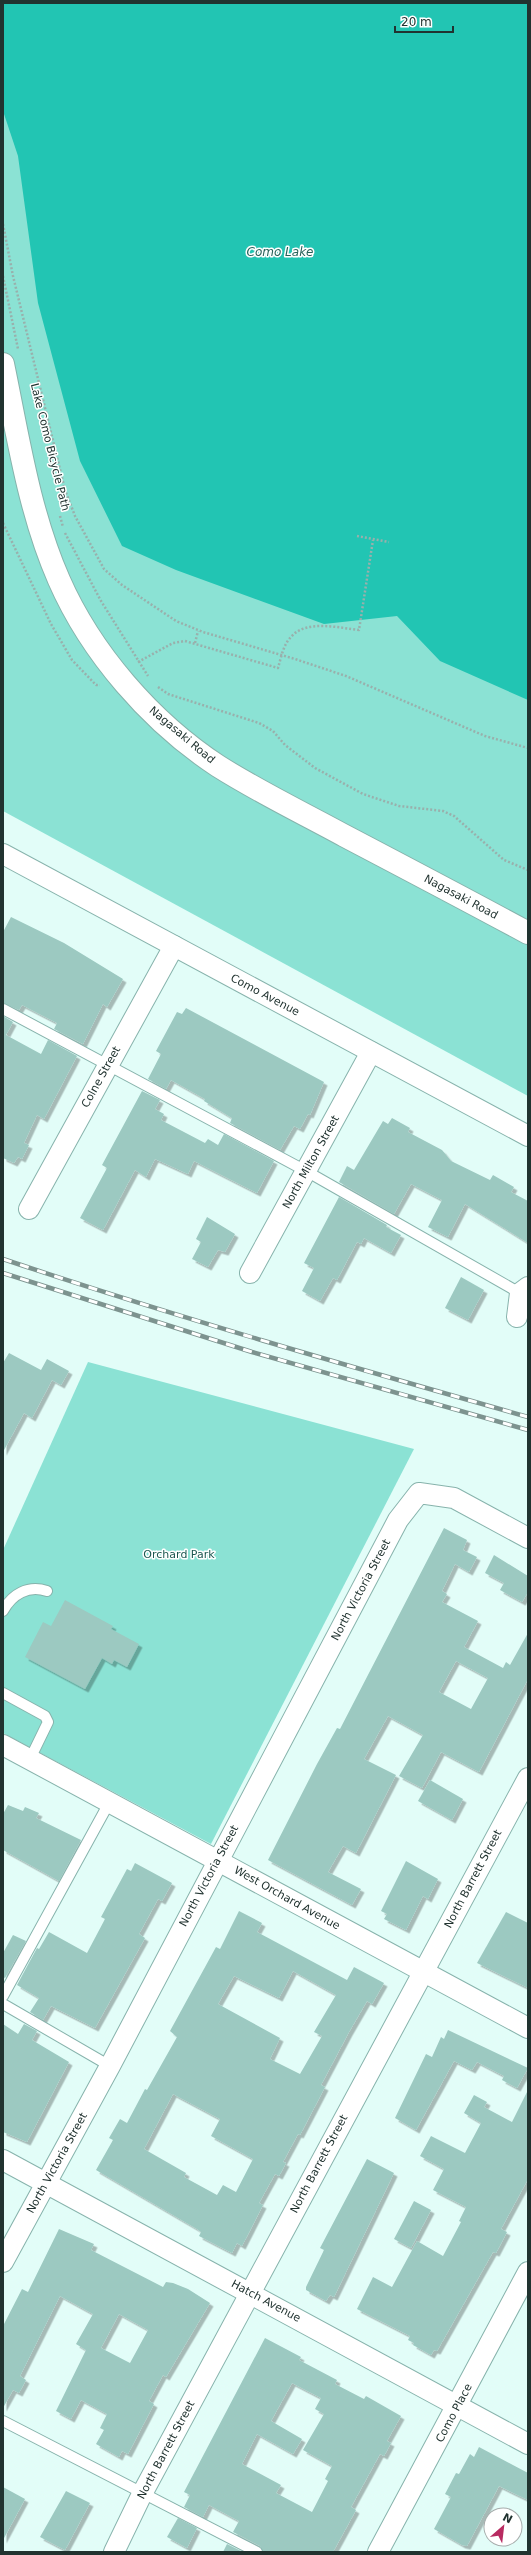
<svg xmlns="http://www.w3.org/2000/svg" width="531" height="2555" font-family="'DejaVu Sans',sans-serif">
  <defs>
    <filter id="shadow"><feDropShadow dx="3.5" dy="3.5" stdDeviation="0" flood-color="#0004"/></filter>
  </defs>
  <rect width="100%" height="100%" fill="#e2fdf8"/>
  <g fill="#8be2d4">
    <polygon points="3,3 528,3 528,1096 3,811"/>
    <polygon points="88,1362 414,1449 211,1844 3,1733 3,1550"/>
  </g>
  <polygon fill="#22c5b3" points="3,3 528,3 528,700 440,661 397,616 324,624 176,570 122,546 80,461 38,303 18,156 3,111"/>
  <g fill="#9cc9c1" fill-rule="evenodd" filter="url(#shadow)">
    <polygon points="11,917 64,943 123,979 107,1007 103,1004 83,1044 54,1029 57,1023 22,1005 19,1010 3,1003 3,932"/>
    <polygon points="186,1008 324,1082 310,1115 308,1114 300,1129 294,1126 280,1150 230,1123 232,1118 204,1101 205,1099 171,1080 166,1089 148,1079 161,1054 156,1051 177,1012 182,1014"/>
    <polygon points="3,1016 13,1022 6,1035 41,1054 48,1040 77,1056 44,1119 37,1115 24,1143 29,1145 22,1159 18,1157 14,1163 3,1158"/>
    <polygon points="142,1091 160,1100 155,1109 164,1114 161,1120 205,1143 208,1139 218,1145 224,1134 274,1161 257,1193 194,1161 188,1174 155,1159 146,1177 135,1170 103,1230 80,1218 107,1168 102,1165"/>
    <polygon points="392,1118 410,1128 408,1132 442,1150 451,1161 490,1180 493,1175 514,1187 511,1192 528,1201 528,1243 465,1204 448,1237 428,1227 442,1200 411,1184 394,1214 339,1182 347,1166 354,1170 383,1121 388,1124"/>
    <polygon points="339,1197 387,1225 386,1227 401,1235 391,1253 364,1238 361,1244 357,1242 337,1280 333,1278 320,1301 302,1291 314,1268 304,1263"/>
    <polygon points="207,1217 235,1234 225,1252 218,1250 208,1267 192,1259 201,1242 196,1239"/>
    <polygon points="461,1277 484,1290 468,1320 445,1308"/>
    <polygon points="9,1353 41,1370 47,1359 69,1371 61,1385 52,1380 32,1418 24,1413 3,1452 3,1363"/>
    <path d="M444,1528L467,1540L463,1550L477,1557L469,1572L455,1564L442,1591L447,1594L442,1602L478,1621L464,1647L503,1668L506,1662L510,1665L528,1633V1679L479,1772L441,1752L422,1788L399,1776L423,1735L388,1716L364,1759L396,1775L356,1853L343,1846L328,1872L361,1889L352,1905L268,1860L317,1764L337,1728L340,1729ZM456,1661L488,1678L471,1709L439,1692Z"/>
    <polygon points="494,1555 528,1576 528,1592 522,1602 500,1590 504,1583 485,1573"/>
    <polygon points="65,1600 113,1626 111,1629 139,1644 127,1667 114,1660 112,1664 102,1658 85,1689 25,1657 43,1622 51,1626"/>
    <polygon points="430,1780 463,1799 452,1820 418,1801"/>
    <polygon points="8,1805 23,1811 25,1807 39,1813 36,1818 81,1840 59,1881 3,1850 3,1814"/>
    <polygon points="406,1861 438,1879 428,1899 423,1896 406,1930 384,1919 387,1914 381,1911"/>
    <polygon points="135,1863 172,1883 162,1901 158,1899 139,1934 145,1938 95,2028 51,2006 43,2020 30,2012 39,1998 17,1985 37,1948 39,1949 49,1932 87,1953 105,1919 101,1917 127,1869 131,1871"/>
    <path d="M239,1911L262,1923L257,1932L347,1980L354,1967L384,1983L372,2004L367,2001L349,2032L321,2085L325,2087L300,2135L298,2134L283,2162L286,2163L279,2176L275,2174L259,2203L263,2205L242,2246L237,2243L232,2253L199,2236L201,2232L197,2229L96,2170L113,2140L109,2138L120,2119L127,2123L145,2089L147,2090L177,2037L170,2031L216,1947L220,1949ZM293,1971L336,1995L314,2032L322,2036L300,2074L270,2059L280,2038L218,2004L234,1976L279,1998ZM173,2094L220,2119L211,2136L253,2159L236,2192L223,2185L217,2195L184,2177L186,2173L144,2149Z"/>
    <polygon points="506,1912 528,1923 528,1988 477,1963"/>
    <polygon points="13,1935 26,1941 5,1978 3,1977 3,1953"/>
    <polygon points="3,2024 18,2034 24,2024 37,2031 32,2040 69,2062 27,2142 3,2132"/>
    <polygon points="448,2030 528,2068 517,2088 502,2080 504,2076 477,2062 472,2070 454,2061 416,2130 395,2118 426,2054 432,2057 441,2037 444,2039"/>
    <polygon points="528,2090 528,2179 501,2229 507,2232 496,2253 493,2252 437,2351 434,2350 431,2355 413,2345 414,2343 408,2340 410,2336 357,2309 373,2277 392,2287 417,2241 443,2256 461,2222 459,2221 466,2207 433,2190 444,2169 420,2156 431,2136 465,2153 481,2123 464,2113 474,2095 487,2102 484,2107 512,2122"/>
    <polygon points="367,2159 394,2173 334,2297 330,2295 326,2301 306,2290 306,2287 324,2250 320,2248"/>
    <polygon points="414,2201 431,2210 411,2248 394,2239"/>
    <path d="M59,2229L94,2244L91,2250L163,2287L166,2282L173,2283L188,2289L210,2303L166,2377L163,2375L149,2401L154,2404L128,2454L122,2451L119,2457L96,2444L104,2430L100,2428L107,2414L81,2400L71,2419L56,2411L86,2350L76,2344L93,2314L60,2296L20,2376L26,2380L19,2393L13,2390L3,2408V2326L22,2289L28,2292ZM119,2314L148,2330L130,2363L101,2348Z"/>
    <path d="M265,2338L301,2357L299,2360L337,2380L335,2384L364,2399L366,2396L401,2416L387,2441L391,2443L384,2456L380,2454L351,2507L356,2510L333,2552H263L260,2546L233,2532L239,2521L209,2505L203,2517L184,2507L190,2495L184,2492ZM292,2383L321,2398L315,2409L324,2414L303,2450L332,2466L325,2479L328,2481L312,2512L276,2493L281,2485L242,2464L257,2434L293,2454L302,2439L271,2421Z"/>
    <polygon points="479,2447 528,2473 528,2500 499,2486 467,2546 462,2545 434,2529 451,2497 445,2494 456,2473 459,2474 470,2454 474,2457"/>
    <polygon points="3,2487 25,2499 3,2540"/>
    <polygon points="66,2491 90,2503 65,2550 40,2537"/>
    <polygon points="178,2518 197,2528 187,2548 167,2537"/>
    <polygon points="227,2544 243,2552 223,2552"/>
  </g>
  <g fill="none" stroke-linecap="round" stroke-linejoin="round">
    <defs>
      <g id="lane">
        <polyline points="3,1009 306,1171 520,1293"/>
        <path d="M3,1611C12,1594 28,1585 47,1591"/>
        <polyline points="3,1693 45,1716 48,1722 30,1759"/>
        <polyline points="3,1996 109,1803"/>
        <polyline points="3,2004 110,2066"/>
        <polyline points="3,2421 257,2552"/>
      </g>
      <g id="street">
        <polyline points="3,854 528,1136"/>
        <polyline points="29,1209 174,946"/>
        <polyline points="250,1273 371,1052"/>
        <polyline points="517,1317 520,1293 528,1287"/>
        <polyline points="3,1745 528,2028"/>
        <polyline points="3,2160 528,2444"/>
        <polyline points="3,2262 110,2066 398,1520 419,1493 454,1498 528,1538"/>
        <polyline points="114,2552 143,2492 528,1778"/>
        <polyline points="378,2552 528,2272"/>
      </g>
      <path id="secondary" d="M3,364C18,436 29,512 59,580C91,653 151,722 218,766C259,792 303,813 345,836C406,868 467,900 528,933"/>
    </defs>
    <use href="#lane" stroke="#87b3ac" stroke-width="12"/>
    <use href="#street" stroke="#87b3ac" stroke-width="22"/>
    <use href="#secondary" stroke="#87b3ac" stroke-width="24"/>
    <g stroke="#99b0ac" stroke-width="2.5" stroke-dasharray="2 2" stroke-linecap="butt">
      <polyline points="3,224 13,276 65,490 75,516 104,569 122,585 176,621 203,632 295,659 346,676 485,736 528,748"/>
      <polyline points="3,276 18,349"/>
      <polyline points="60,516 63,527"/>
      <polyline points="3,523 51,624 72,660 96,685 100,685"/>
      <polyline points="65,533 101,601 148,676"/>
      <polyline points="357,536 389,542"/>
      <polyline points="195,643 198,631"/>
      <path d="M138,662L173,643L185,641L278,668C281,658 283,645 291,637C306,619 339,628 359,630L373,540"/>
      <polyline points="158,687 168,694 259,723 273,731 285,745 315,768 363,794 399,806 443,811 454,816 504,860 528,870"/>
    </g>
    <use href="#lane" stroke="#fff" stroke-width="10"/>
    <use href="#street" stroke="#fff" stroke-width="20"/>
    <use href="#secondary" stroke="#fff" stroke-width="22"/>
    <defs>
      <g id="rail">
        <path d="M3,1259C176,1317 352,1367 528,1417"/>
        <polyline points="3,1273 252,1352 528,1430"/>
      </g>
    </defs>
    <use href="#rail" stroke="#7d938f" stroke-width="4.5"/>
    <use href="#rail" stroke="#fff" stroke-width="3" stroke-dasharray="9" stroke-linecap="butt"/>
  </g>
  <g text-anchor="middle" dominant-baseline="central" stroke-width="3" stroke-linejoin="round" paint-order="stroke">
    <g font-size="11" fill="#213330" stroke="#fff">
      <text transform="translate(50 447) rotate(76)">Lake Como Bicycle Path</text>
      <text transform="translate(182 735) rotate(40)">Nagasaki Road</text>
      <text transform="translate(461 897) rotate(28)">Nagasaki Road</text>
      <text transform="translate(265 995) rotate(28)">Como Avenue</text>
      <text transform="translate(101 1077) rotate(-61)">Colne Street</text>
      <text transform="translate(311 1162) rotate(-61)">North Milton Street</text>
      <text transform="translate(361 1590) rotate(-62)">North Victoria Street</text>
      <text transform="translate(209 1876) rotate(-62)">North Victoria Street</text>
      <text transform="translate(473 1879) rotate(-62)">North Barrett Street</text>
      <text transform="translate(287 1898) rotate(29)">West Orchard Avenue</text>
      <text transform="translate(57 2163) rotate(-61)">North Victoria Street</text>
      <text transform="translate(319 2164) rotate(-62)">North Barrett Street</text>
      <text transform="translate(266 2301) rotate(28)">Hatch Avenue</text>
      <text transform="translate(454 2413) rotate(-62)">Como Place</text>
      <text transform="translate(166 2450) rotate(-62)">North Barrett Street</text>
    </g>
    <g font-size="11" fill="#1b5850" stroke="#fff">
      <text x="179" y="1554">Orchard Park</text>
    </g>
    <g font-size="12" font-style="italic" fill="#27625a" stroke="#fff">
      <text x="280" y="252">Como Lake</text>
    </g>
  </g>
  <rect width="531" height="2555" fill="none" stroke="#213330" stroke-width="8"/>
  <g transform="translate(503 2527) rotate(28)"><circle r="19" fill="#ffffff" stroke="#a6adac"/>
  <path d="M0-3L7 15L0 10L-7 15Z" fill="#b82b61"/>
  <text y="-6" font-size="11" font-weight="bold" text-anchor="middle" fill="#213330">N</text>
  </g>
  <path d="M395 26v6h58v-6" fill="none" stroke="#213330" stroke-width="2"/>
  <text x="401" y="26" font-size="12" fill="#213330" stroke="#ffffff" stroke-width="3" paint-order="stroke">20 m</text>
</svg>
